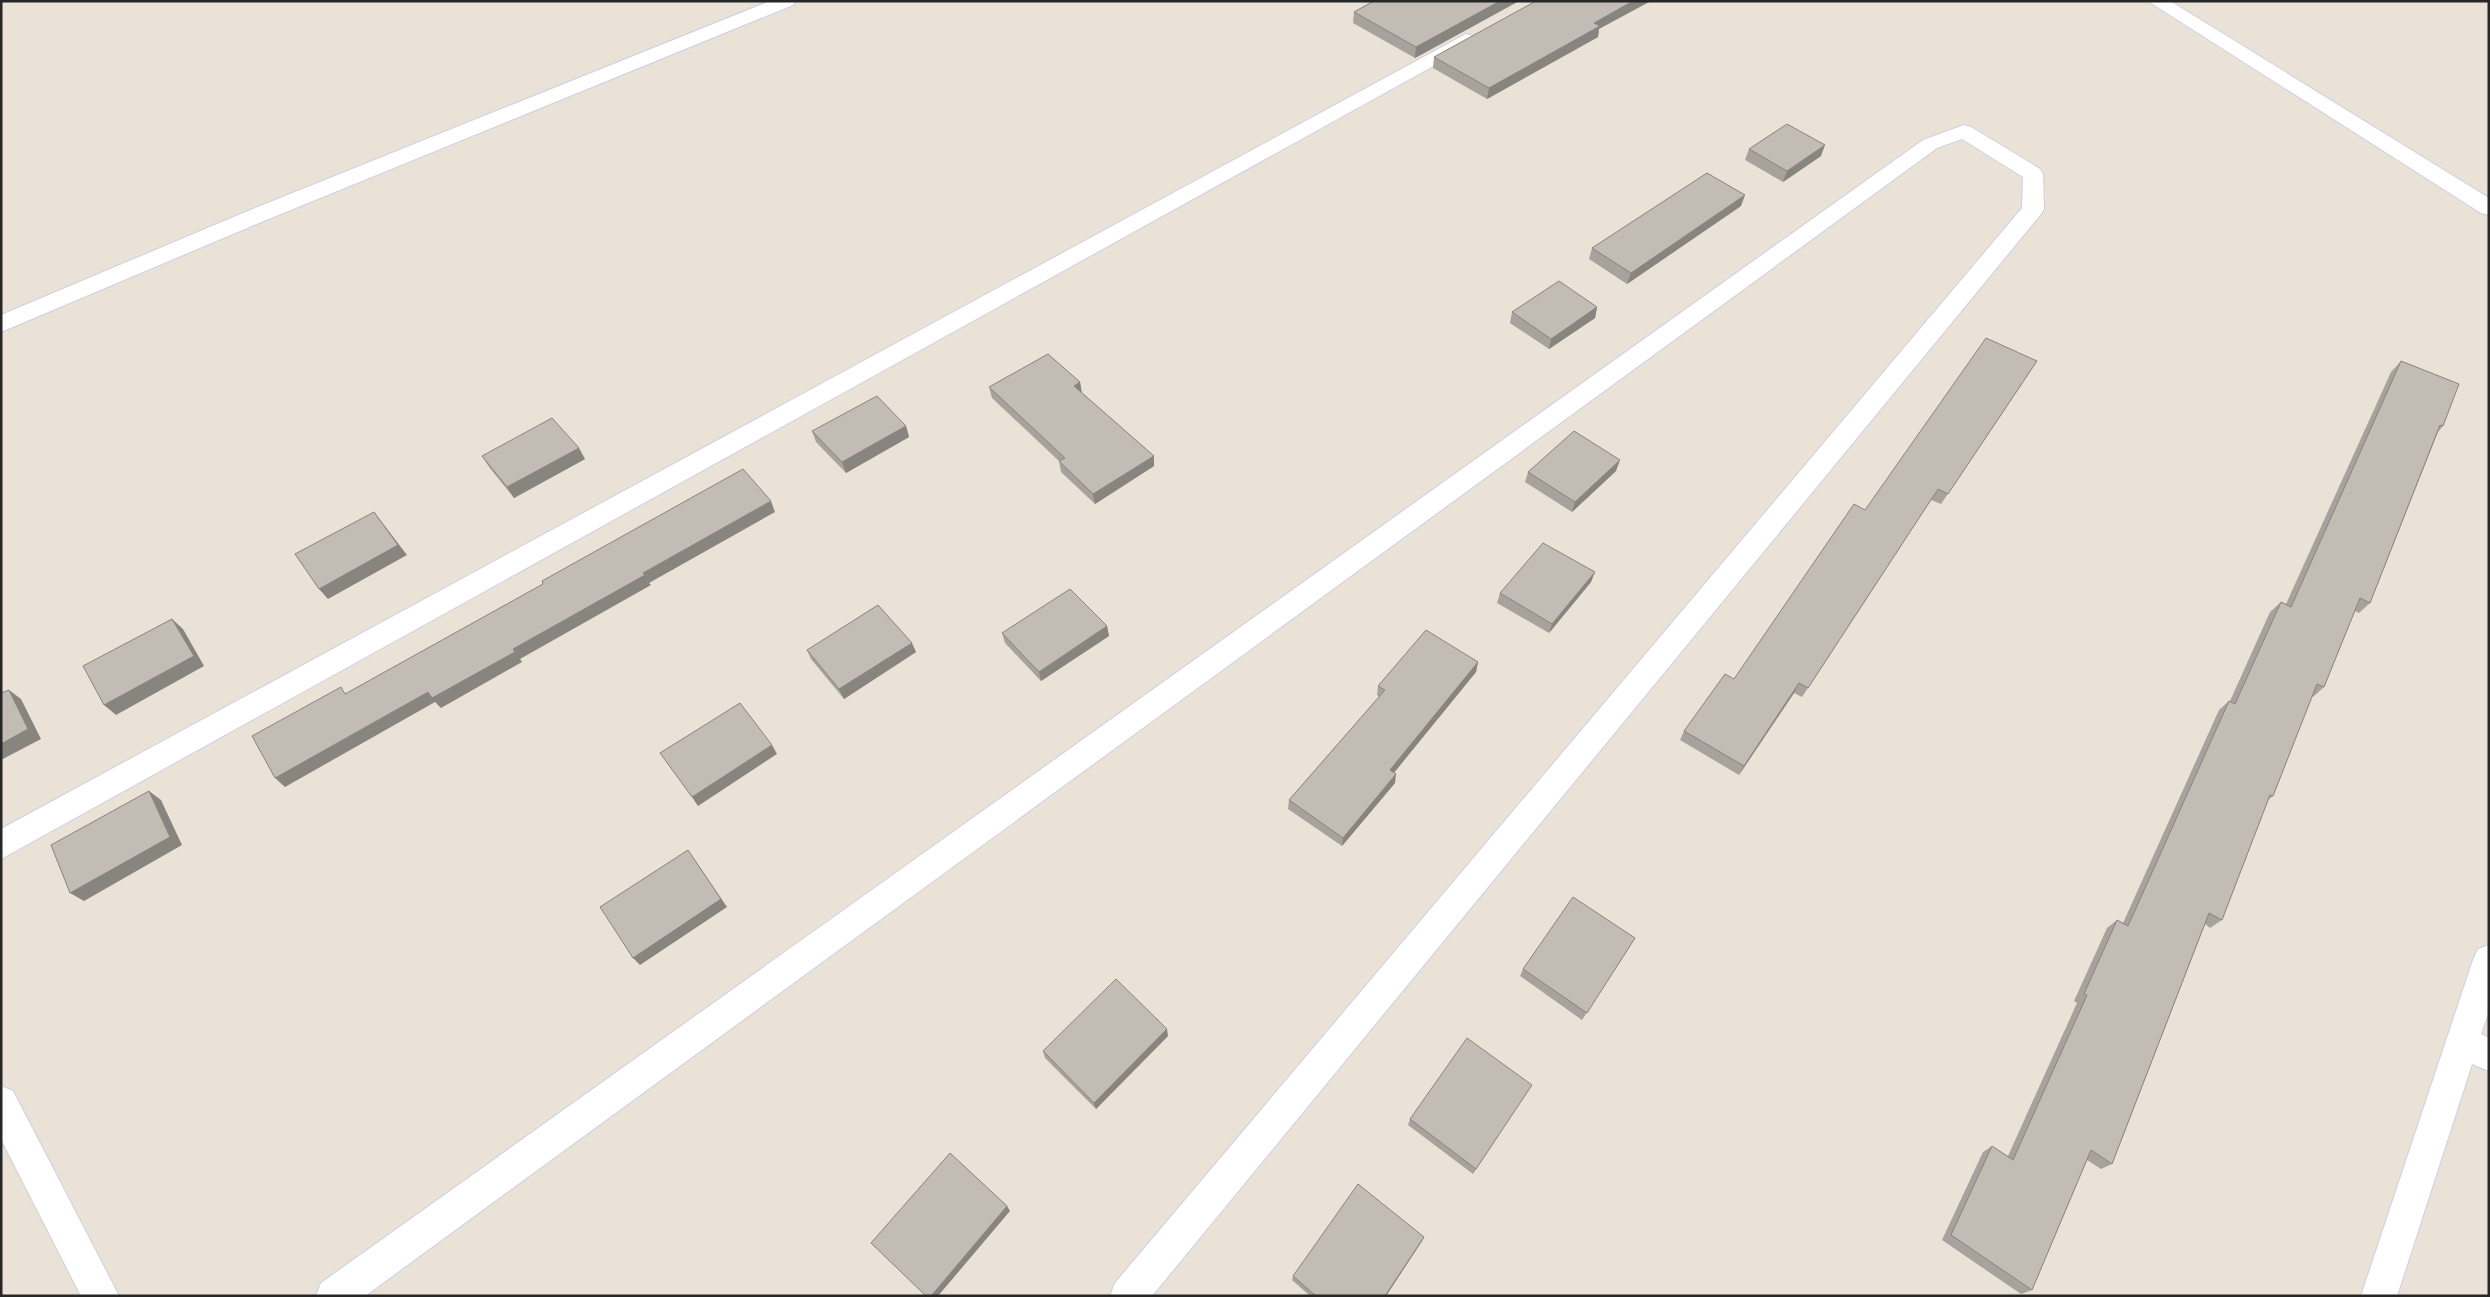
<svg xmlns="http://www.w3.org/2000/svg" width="2490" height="1297" font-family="Karla,sans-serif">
  <rect width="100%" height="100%" fill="#eae2d7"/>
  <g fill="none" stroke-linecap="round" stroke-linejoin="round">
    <defs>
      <g id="street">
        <polygon points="770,1 796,1 793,5 259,223 1,332 1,315 243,213"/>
        <polygon points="2148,1 2170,1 2489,198 2489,215 2481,213"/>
        <polygon points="1466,34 1473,36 1475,40 1473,44 1,859 1,829"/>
        <polygon points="1964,125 1971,127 2040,169 2043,174 2044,209 2041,214 1152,1296 1110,1296 1115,1283 2022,208 2023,177 1962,139 1937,148 365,1296 316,1296 321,1283 1923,140"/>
        <polygon points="2489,945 2489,1011 2481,1034 2489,1038 2489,1071 2472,1064 2397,1296 2361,1296 2473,960 2478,949"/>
        <polygon points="1,1086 13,1091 119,1296 81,1296 1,1139"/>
      </g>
    </defs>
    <use href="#street" stroke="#cdd0e1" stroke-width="2"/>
    <use href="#street" fill="#fff" fill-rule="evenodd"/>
  </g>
  <g fill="#a7a29b">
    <polygon points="1374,1 1519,1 1415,58 1353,23 1354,12"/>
    <polygon points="1599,29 1598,37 1487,99 1433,68 1434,57"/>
    <polygon points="1749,149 1821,156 1783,182 1745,160"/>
    <polygon points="1741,206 1627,284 1589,259 1592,248"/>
    <polygon points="1597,307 1595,318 1549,349 1510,323 1512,312"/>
    <polygon points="2037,361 1941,504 1931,500 1802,697 1794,693 1739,775 1680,740 1684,731 1734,679 1865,510"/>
    <polygon points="2401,361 2443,426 2438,432 2370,603 2359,613 2355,611 2324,687 2313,697 2312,696 2273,796 2268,800 2222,920 2210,928 2205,924 2112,1164 2101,1169 2087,1160 2032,1290 2021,1294 1942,1240 1983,1152 1992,1146 2008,1156 2077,1003 2074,1001 2107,928 2117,920 2123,923 2219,710 2229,701 2230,701 2270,612 2281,602 2286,604 2391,372"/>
    <polygon points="1080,382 1081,392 1154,456 1154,466 1095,504 1061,472 1059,461 992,398 989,387"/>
    <polygon points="906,426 909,437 846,473 816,442 812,431"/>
    <polygon points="482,456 585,459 514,498 489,467"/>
    <polygon points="1616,471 1572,512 1525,482 1528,472"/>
    <polygon points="1591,582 1549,633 1497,603 1500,593"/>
    <polygon points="1107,626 1109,636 1041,681 1005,643 1002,633"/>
    <polygon points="807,650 916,652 844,699 811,659"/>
    <polygon points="1478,662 1476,672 1394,772 1395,783 1342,846 1288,809 1289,800 1379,697 1377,695 1378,686"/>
    <polygon points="1630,946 1582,1020 1520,976 1523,969"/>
    <polygon points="1168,1036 1096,1109 1045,1058 1043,1051"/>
    <polygon points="1528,1091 1473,1174 1408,1125 1410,1119"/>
    <polygon points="1424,1237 1422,1241 1386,1296 1310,1296 1292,1280 1293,1276"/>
  </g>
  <g fill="#88847e">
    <polygon points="1500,1 1519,1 1415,58 1416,47"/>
    <polygon points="1633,1 1651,1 1599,29 1598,37 1487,99 1489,88 1594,23"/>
    <polygon points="1825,145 1821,156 1783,182 1787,171"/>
    <polygon points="1745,195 1741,206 1627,284 1631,273"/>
    <polygon points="1597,307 1595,318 1549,349 1551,339"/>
    <polygon points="1080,382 1082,393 1074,386"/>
    <polygon points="906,426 909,437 846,473 842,462"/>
    <polygon points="579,448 585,459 514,498 507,487"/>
    <polygon points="1154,456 1154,466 1095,504 1093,494"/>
    <polygon points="1620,460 1616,471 1572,512 1575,502"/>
    <polygon points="771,501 775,512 649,583 651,585 520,659 522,662 441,708 435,702 285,787 275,778 428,692 513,649 643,573"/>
    <polygon points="374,512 407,555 328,599 319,589"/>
    <polygon points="1595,572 1591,582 1549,633 1552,624"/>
    <polygon points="172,619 183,629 204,666 116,715 104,705"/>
    <polygon points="1107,626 1109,636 1041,681 1039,672"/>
    <polygon points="912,643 916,652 844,699 839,689"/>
    <polygon points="1478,662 1476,672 1389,779 1390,770"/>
    <polygon points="1799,683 1794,693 1739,775 1744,766"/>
    <polygon points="9,690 21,699 41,739 1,760 1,744"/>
    <polygon points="772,745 777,754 698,806 692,797"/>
    <polygon points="1396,774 1395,783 1342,846 1343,838"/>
    <polygon points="149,791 161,800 182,845 84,901 70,893"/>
    <polygon points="694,859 727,907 640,965 633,958"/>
    <polygon points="1167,1029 1168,1036 1096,1109 1094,1103"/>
    <polygon points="1007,1206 1010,1211 938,1296 931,1296"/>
    <polygon points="1424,1237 1422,1241 1386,1296 1385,1296"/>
  </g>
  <g fill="#c2bcb4" stroke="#88847e">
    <polygon points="1374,1 1500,1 1416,47 1354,12"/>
    <polygon points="1536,1 1633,1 1594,23 1600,26 1489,88 1434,57"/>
    <polygon points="1787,124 1825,145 1787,171 1749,149"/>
    <polygon points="1707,173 1745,195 1631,273 1592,248"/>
    <polygon points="1559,281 1597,307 1551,339 1512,312"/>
    <polygon points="1986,338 2037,361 1948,494 1938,489 1808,688 1799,683 1744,766 1684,731 1725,674 1734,679 1854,504 1865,510"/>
    <polygon points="1048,354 1080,382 1074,386 1154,456 1093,494 1059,461 1065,458 989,387"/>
    <polygon points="2401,361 2459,384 2443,426 2440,425 2370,603 2360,598 2324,687 2317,684 2273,796 2270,795 2222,920 2209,913 2112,1164 2091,1150 2032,1290 1951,1235 1992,1146 2013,1160 2087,995 2084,994 2117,920 2128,926 2229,701 2235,704 2281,602 2291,607"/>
    <polygon points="877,396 906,426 842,462 812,431"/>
    <polygon points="552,418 579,448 507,487 482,456"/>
    <polygon points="1574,431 1620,460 1575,502 1528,472"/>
    <polygon points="743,469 771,501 643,573 645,575 513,649 515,652 432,698 428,692 275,778 252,736 341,687 345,694 543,584 542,581"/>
    <polygon points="374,512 398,545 319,589 295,554"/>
    <polygon points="1543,543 1595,572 1552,624 1500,593"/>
    <polygon points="1070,589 1107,626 1039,672 1002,633"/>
    <polygon points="878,605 912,643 839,689 807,650"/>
    <polygon points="172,619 194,656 104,705 83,666"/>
    <polygon points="1426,630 1478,662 1390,770 1396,774 1343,838 1289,800 1385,690 1378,686"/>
    <polygon points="9,690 28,729 1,744 1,693"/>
    <polygon points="740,703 772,745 692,797 660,753"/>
    <polygon points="149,791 170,837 70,893 51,845"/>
    <polygon points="688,850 721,899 633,958 600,907"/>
    <polygon points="1573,897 1635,938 1587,1013 1523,969"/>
    <polygon points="1116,979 1167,1029 1094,1103 1043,1051"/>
    <polygon points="1467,1038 1532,1085 1476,1169 1410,1119"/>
    <polygon points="950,1153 1007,1206 931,1296 926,1296 871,1243"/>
    <polygon points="1358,1184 1424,1237 1385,1296 1316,1296 1293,1276"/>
  </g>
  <rect width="2490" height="1297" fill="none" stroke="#272727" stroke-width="5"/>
</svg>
